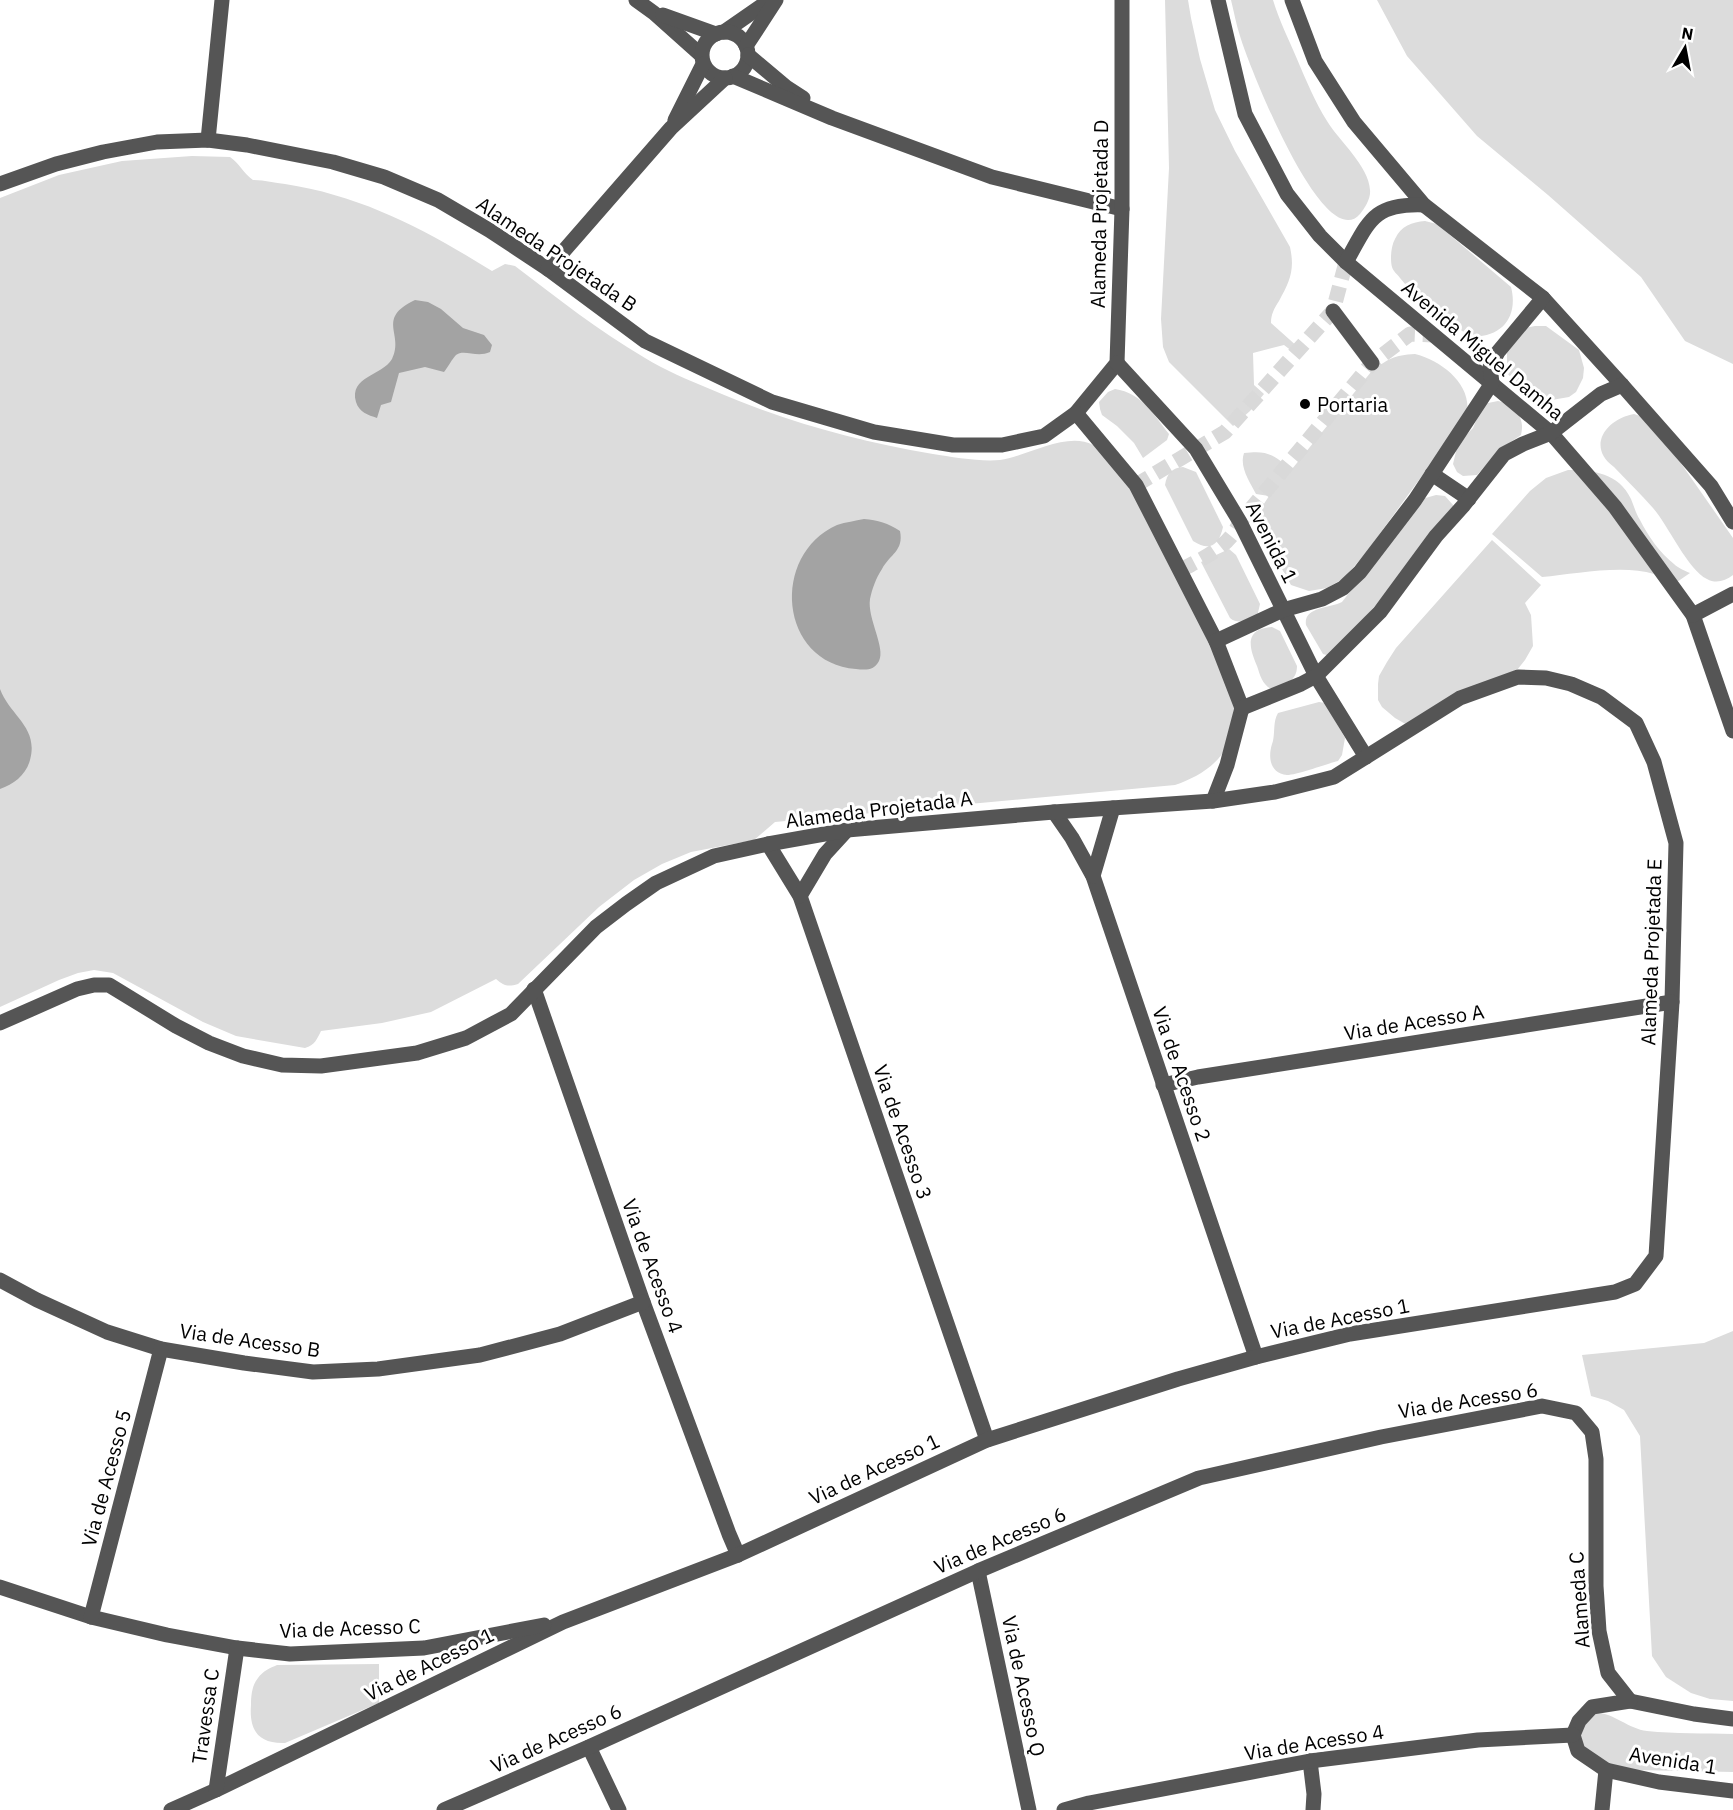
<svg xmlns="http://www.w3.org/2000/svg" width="1733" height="1810" font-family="'IBM Plex Sans',sans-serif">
  <rect width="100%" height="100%" fill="#fff"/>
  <g fill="#dcdcdc">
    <path d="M1165,0H1188L1191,18L1200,59L1215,110L1235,151L1290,247C1295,270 1290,281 1279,301C1274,309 1271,314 1271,323L1299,348L1297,355L1284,345L1253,353L1254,385L1264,394L1250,411L1233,426L1169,362L1163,347L1161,319L1169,168Z"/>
    <path d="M1231,0H1273C1279,20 1289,40 1297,59C1306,80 1315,102 1327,121C1339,141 1369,166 1370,190C1371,198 1365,208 1360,214C1323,257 1247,60 1240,36C1236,24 1234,12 1231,0Z"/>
    <polygon points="1377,0 1733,0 1733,364 1685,341 1641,277 1548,195 1477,136 1407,56"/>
    <path d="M192,156L230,157C239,163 244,174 253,180C264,180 275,183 285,184C363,196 426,230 492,271L505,264L515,266C557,298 599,331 645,358C665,370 688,380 710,389C784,421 853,440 933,454C952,457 981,462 1000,460C1028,456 1067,431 1093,445C1105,452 1114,464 1123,474L1234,685C1236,699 1234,709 1232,723C1231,729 1231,736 1229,741C1221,764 1196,778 1175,785L775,822L754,840L691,852L662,864L634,880L599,907L518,984C508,987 504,986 496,979L431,1012L382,1023L321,1031C317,1039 315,1045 305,1048L236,1036L203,1022L113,973L94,970L78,973L59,980L0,1007V198L59,175L122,161Z"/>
    <path d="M1425,221L1437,224L1511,287C1519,318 1500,339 1469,336C1445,318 1419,302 1400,278C1398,275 1393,271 1392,267C1390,259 1391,246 1395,239C1401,226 1412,222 1425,221Z"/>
    <polygon points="1535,326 1546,326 1579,350 1584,368 1583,378 1576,392 1569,397 1546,401 1515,382 1507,373 1507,345 1525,328"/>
    <path d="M1415,354C1442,361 1472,384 1467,414L1365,554L1344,578L1327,588L1309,591L1291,585L1264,537L1257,522L1260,510L1269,496L1256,494C1250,482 1239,467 1244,453C1269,450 1272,455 1292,469L1371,372C1388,359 1394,355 1415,354Z"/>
    <path d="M1115,389C1142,393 1153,414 1169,434L1167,440L1143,458L1134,443L1117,426L1102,415L1100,409L1099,402L1108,392Z"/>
    <path d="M1498,401C1514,404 1526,418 1521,435L1500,449L1477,475L1463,476L1457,472L1453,464L1458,443L1473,428L1483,404Z"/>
    <path d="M1634,414L1646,418L1657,429L1733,538V575C1725,581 1716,584 1707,579C1688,570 1668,525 1653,508C1641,494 1627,481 1614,467C1586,447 1606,419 1634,414Z"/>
    <path d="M1183,467L1196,472L1223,527C1219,545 1210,552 1193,541L1165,485C1167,473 1172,468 1183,467Z"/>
    <path d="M1568,470C1593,470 1619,473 1631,499C1634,506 1636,514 1640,520C1648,536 1660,553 1674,564C1678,568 1685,571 1690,573L1674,584C1668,581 1661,576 1654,574C1623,564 1574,574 1542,577L1492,534L1530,491L1546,478Z"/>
    <path d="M1436,495L1445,496L1453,505L1455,510L1338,650L1330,656L1323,654L1306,625C1303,607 1330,608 1342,602L1422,499Z"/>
    <polygon points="1492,540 1541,585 1525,603 1531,615 1533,646 1525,660 1517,670 1479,692 1435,722 1409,726 1395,718 1382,707 1378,700 1378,684 1379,676 1387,662 1396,648"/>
    <path d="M1229,549L1236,555L1260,604L1257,617C1248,620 1238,625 1230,618L1201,562Z"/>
    <path d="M1272,627L1280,631L1297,666C1297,682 1284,685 1271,689C1262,684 1260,675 1257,666C1249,647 1244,629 1272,627Z"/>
    <path d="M1319,702L1325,703L1345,738L1342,755L1338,761C1326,764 1297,775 1287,775C1268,773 1268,754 1273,741C1275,732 1273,721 1278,713Z"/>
    <polygon points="1733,1331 1733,1701 1710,1699 1691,1693 1666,1677 1652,1656 1640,1436 1624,1410 1608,1401 1591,1396 1582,1355 1704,1343"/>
    <path d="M379,1664V1703L285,1743C258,1744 249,1730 251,1705C251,1696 252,1685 258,1678C263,1671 270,1668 277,1665Z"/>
    <path d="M1598,1713C1613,1713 1629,1729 1647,1731C1675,1734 1705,1733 1733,1734V1772L1637,1770L1611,1766L1580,1746L1579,1726L1591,1715Z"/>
  </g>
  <g fill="#a3a3a3">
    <path d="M415,300L428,302L441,309L463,328L484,335L492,345L490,352C477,358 464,349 456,355C452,359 448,367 444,372L425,367L399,373L391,402L381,405L377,418C368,415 359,412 356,402C349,376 382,376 392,359C405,334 375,319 415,300Z"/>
    <path d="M864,519C878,520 888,523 900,531C904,551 890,554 882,569C876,578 872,589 870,599C867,618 886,648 879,661C874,671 865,670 856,669C779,663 770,555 837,525C846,522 855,521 864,519Z"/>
    <path d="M0,689C10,716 39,727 30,760C26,775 14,784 0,789Z"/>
  </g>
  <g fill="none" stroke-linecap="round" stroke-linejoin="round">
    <g stroke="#d9d9d9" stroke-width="15" stroke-dasharray="15 8" stroke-linecap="butt">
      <polyline points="1136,485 1225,432 1333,311 1346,262"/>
      <path d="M1181,570C1205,557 1228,548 1240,522L1372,363L1410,334L1433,335"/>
    </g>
    <g stroke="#555" stroke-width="15">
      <polyline points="636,0 654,13 701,55"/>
      <polyline points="1218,0 1245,114 1287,194 1320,236 1346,262 1551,433 1615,507 1693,615 1733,731"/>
      <polyline points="1292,0 1315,61 1354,122 1424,205 1543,298 1622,385 1711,486 1733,522"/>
      <polyline points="663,15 716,34"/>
      <polyline points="724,32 770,0"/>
      <circle cx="725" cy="55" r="23"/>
      <polyline points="746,46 776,0"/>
      <polyline points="748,55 786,87 803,98"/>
      <polyline points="733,76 832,118 992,177 1122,209"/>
      <polyline points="675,120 703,64"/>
      <polyline points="208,140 222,0"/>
      <polyline points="0,184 56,164 103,152 157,142 208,140 247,145 333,162 384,177 438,200 489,230 548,269 645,341 772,402 874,432 953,445 1002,445 1044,436 1076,413 1117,363 1122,209 1122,0"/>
      <path d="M1346,262C1369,222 1372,203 1424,205"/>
      <polyline points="548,269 671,128 725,78"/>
      <polyline points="1333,311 1372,363"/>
      <polyline points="1117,363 1196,449 1240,522 1316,676 1366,757"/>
      <polyline points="1076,413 1136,485 1216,641 1242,708 1227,765 1213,801"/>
      <polyline points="1432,474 1469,499"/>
      <polyline points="1693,615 1733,594"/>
      <polyline points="1216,641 1283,610 1322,599 1343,588 1360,572 1415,500 1492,383 1490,367 1498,352 1543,298"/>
      <polyline points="1242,708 1301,684 1316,676 1380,612 1436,536 1463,506 1504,454 1523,444 1551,433 1601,394 1622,385"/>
      <polyline points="1054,812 1072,838 1093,876 1256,1357"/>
      <polyline points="768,844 800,896 987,1440"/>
      <polyline points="1093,876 1113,808"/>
      <polyline points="800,896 825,854 847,830"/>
      <polyline points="534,989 643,1302 729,1534 738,1555"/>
      <polyline points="0,1023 77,989 94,985 109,985 176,1026 209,1043 243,1056 282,1065 321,1066 417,1053 466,1038 511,1014 596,927 626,904 656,883 714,856 768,844 847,830 1054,812 1213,801 1275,792 1334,777 1460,698 1518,677 1546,678 1571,684 1601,697 1636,723 1654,762 1676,843 1672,1002 1656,1256 1635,1284 1615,1292 1350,1334 1256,1357 1178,1379 987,1440 738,1555 563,1622 216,1790 171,1810"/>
      <polyline points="1163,1085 1198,1077 1672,1002"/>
      <polyline points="0,1280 37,1300 107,1332 161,1349 244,1363 313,1372 378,1369 480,1355 560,1334 643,1302"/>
      <polyline points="978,1571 1029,1810"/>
      <polyline points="0,1587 91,1617 167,1635 237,1648 290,1654 424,1648 544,1625"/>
      <polyline points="91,1617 161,1349"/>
      <polyline points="1630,1701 1694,1714 1733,1719"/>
      <polyline points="589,1747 619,1810"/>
      <polyline points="1310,1761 1314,1794 1313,1810"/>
      <polyline points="1606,1770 1659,1782 1733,1791"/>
      <polyline points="216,1790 237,1648"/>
      <polyline points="444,1810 589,1747 978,1571 1199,1478 1381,1437 1542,1406 1576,1413 1592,1432 1596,1459 1596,1586 1599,1631 1608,1673 1630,1701 1592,1707 1579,1721 1573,1735 1578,1751 1606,1770 1602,1810"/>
      <polyline points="1064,1810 1089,1803 1310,1761 1478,1740 1573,1735"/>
    </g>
  </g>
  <circle fill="#000" stroke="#fff" stroke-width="2" cx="1305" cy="404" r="6"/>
  <g text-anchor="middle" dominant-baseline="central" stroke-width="6" stroke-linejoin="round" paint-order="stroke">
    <g font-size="20" fill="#000" stroke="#fff">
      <text transform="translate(1099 214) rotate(-89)">Alameda Projetada D</text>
      <text transform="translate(557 254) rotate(34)">Alameda Projetada B</text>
      <text transform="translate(1483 350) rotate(40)">Avenida Miguel Damha</text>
      <text transform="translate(1272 542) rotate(63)">Avenida 1</text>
      <text transform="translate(879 809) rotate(-7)">Alameda Projetada A</text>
      <text transform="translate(1651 952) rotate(-88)">Alameda Projetada E</text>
      <text transform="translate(1414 1022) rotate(-9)">Via de Acesso A</text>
      <text transform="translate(1182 1074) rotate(71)">Via de Acesso 2</text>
      <text transform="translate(903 1132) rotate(71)">Via de Acesso 3</text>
      <text transform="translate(653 1266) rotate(70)">Via de Acesso 4</text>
      <text transform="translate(1340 1318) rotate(-11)">Via de Acesso 1</text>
      <text transform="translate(250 1340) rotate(8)">Via de Acesso B</text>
      <text transform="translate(1468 1400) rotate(-9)">Via de Acesso 6</text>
      <text transform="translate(874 1469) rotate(-25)">Via de Acesso 1</text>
      <text transform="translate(106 1478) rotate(-75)">Via de Acesso 5</text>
      <text transform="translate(1000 1540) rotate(-23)">Via de Acesso 6</text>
      <text transform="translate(1579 1600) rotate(-94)">Alameda C</text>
      <text transform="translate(350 1628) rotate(-2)">Via de Acesso C</text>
      <text transform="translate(429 1664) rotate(-26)">Via de Acesso 1</text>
      <text transform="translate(1024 1686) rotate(78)">Via de Acesso Q</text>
      <text transform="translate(205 1716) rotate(-82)">Travessa C</text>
      <text transform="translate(556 1738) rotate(-24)">Via de Acesso 6</text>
      <text transform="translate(1314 1742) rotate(-9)">Via de Acesso 4</text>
      <text transform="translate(1673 1760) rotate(9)">Avenida 1</text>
    </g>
    <g font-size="20" fill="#000" stroke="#fff" text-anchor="start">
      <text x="1317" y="404">Portaria</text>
    </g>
  </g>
  <g transform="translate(1685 48) rotate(10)" stroke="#ffffff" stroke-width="4.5" paint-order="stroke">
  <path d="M0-4.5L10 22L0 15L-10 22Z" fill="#000000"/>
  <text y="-9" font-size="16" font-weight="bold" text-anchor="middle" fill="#000000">N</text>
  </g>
</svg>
